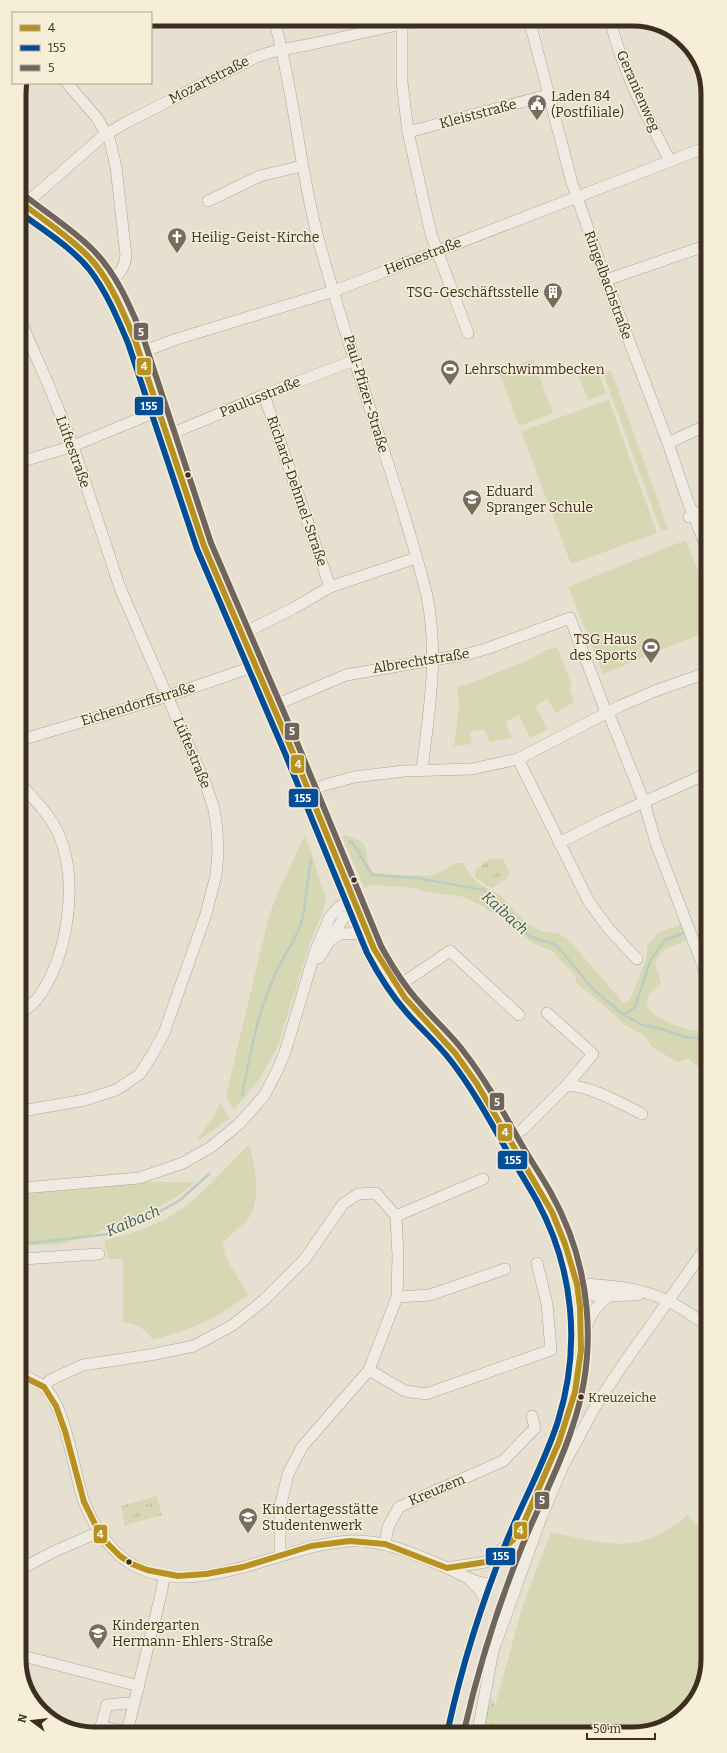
<svg xmlns="http://www.w3.org/2000/svg" width="727" height="1753" font-family="Bitter,serif">
  <defs>
    <pattern id="forest-crowns" width="20" height="18" patternUnits="userSpaceOnUse"><rect width="20" height="18" fill="#d6d7b3"/><path d="M2 6a3 3 0 1 1 6 0M12 15a3 3 0 1 1 6 0" fill="none" stroke="#b9b99a"/></pattern>
    <pattern id="park-tufts" width="24" height="20" patternUnits="userSpaceOnUse"><rect width="24" height="20" fill="#d6d7b3"/><path d="M3 7l-1-3M5 7V3M7 7l1-3M15 17l-1-3M17 17v-4M19 17l1-3" fill="none" stroke="#b9b99a"/></pattern>
  </defs>
  <rect width="100%" height="100%" fill="#e7e0d1"/>
  <g fill="#d6d7b3">
    <polygon points="533,359 553,413 519,426 499,372"/>
    <polygon points="597,368 606,393 588,400 578,375"/>
    <polygon points="611,370 668,529 661,531 603,373"/>
    <polygon points="609,400 657,533 571,564 521,431"/>
    <polygon points="686,540 705,589 705,632 603,674 568,587"/>
    <polygon points="557,647 572,686 569,687 574,702 556,713 547,699 535,706 548,729 530,738 519,715 505,722 512,738 490,742 484,729 470,732 472,744 454,746 459,706 457,686 466,685 529,660 544,651"/>
    <path d="M345,835C375,842 361,853 372,872L397,875H416L428,876L436,874L456,863H463L476,882L501,896L527,924L543,932L558,933L570,941L624,1004L630,1000L646,959L647,946L659,932L685,923L690,939L662,951L655,963L661,983L649,994L647,1008C662,1022 686,1032 706,1031L707,1067H699L689,1059L677,1062L651,1046L646,1037L623,1024L615,1015L576,983L575,975L560,960L554,952L534,944L526,938L500,913L490,912L484,907L464,897L427,892L415,888L373,885L364,888L342,836Z"/>
    <polygon points="304,837 306,837 326,899 323,912 310,943 277,1048 259,1080 234,1110 228,1100 227,1091 269,916 278,892"/>
    <polygon points="220,1103 230,1118 199,1140 198,1138 212,1119"/>
    <path d="M249,1144C255,1165 261,1193 251,1214C247,1223 230,1235 223,1242L225,1256L248,1295L217,1316L188,1329L153,1340C145,1328 137,1325 123,1322V1259H109L104,1241C119,1236 134,1233 148,1227C190,1211 219,1175 249,1144Z"/>
    <polygon points="140,1182 195,1182 178,1196 147,1214 77,1240 60,1244 22,1246 22,1192"/>
    <path d="M688,1515L708,1538V1660L693,1705L657,1730L490,1731L489,1728L492,1726C491,1719 491,1711 495,1706L522,1608L551,1532C609,1544 637,1557 688,1515Z"/>
  </g>
  <polygon fill="url(#forest-crowns)" points="492,1699 495,1703 491,1717 493,1724 489,1728 490,1731 481,1731 488,1703 489,1700"/>
  <g fill="url(#park-tufts)">
    <polygon points="498,858 503,859 510,874 507,878 492,888 476,878 475,871 488,860"/>
    <polygon points="157,1496 162,1515 125,1525 121,1506"/>
  </g>
  <g fill="none" stroke-linecap="round" stroke-linejoin="round">
    <g stroke="#bcccc2" stroke-width="2.5">
      <polyline points="349,841 354,845 372,875 416,878 484,890 498,904 516,919 529,936 556,945 594,990 624,1015 642,1025 662,1029 685,1037 706,1039"/>
      <polyline points="700,927 706,925"/>
      <polyline points="624,1015 635,1007 650,961 665,940 684,933"/>
      <path d="M242,1096C250,1055 257,1013 275,975C282,958 294,943 300,926C308,902 306,882 311,860"/>
      <polyline points="22,1244 108,1234 148,1218 180,1200 209,1174"/>
    </g>
    <defs>
      <g id="minor">
        <path d="M274,19C294,91 299,166 318,238C350,359 396,475 427,596C439,657 429,710 422,770"/>
        <polyline points="529,19 572,183 606,280 668,443 687,499 705,544"/>
        <path d="M610,19C622,70 646,115 670,161"/>
        <polyline points="402,24 402,82 408,132 431,234 468,333"/>
        <path d="M67,83L97,118L110,141L116,167L126,256C124,269 119,275 108,282"/>
        <polyline points="408,132 548,95"/>
        <polyline points="208,201 260,176 302,166"/>
        <polyline points="24,205 103,136 127,122 256,57 275,51 312,44 424,19"/>
        <polyline points="606,280 705,246"/>
        <polyline points="20,320 49,386 73,446 120,588 206,785 214,809 217,830 218,852 216,875 206,914 164,1033 152,1055 140,1074 116,1090 85,1100 22,1111"/>
        <polyline points="139,353 177,339 334,291 704,148"/>
        <polyline points="264,395 330,587"/>
        <polyline points="166,436 264,395 355,360"/>
        <polyline points="668,443 705,426"/>
        <polyline points="20,462 73,446 158,411"/>
        <polyline points="689,517 705,510"/>
        <polyline points="242,634 294,608 330,587 416,558"/>
        <polyline points="273,706 346,675 468,654 489,648 570,618 606,712"/>
        <polyline points="608,712 644,802 656,843 706,974"/>
        <polyline points="21,740 168,696 255,666"/>
        <polyline points="518,759 589,902 608,928 637,959"/>
        <path d="M21,785C35,800 51,816 59,835C79,882 68,958 37,999C33,1004 26,1009 21,1013"/>
        <polyline points="310,791 325,785 354,777 404,771 472,769 518,759 620,706 655,691 706,673"/>
        <polyline points="559,843 602,821 706,774"/>
        <polyline points="329,941 340,934 367,933"/>
        <polyline points="319,958 344,917 357,910"/>
        <polyline points="397,987 450,951 519,1015"/>
        <path d="M566,1086C585,1083 624,1105 642,1114"/>
        <polyline points="510,1139 523,1129 566,1086 593,1054 547,1013"/>
        <polyline points="22,1188 139,1178 183,1163 211,1147 239,1124 264,1096 277,1071 285,1052 315,952 330,917 339,907 353,899"/>
        <polyline points="396,1216 483,1179"/>
        <polyline points="22,1259 99,1254"/>
        <path d="M577,1284C608,1285 639,1287 668,1301C681,1307 694,1317 707,1325"/>
        <polyline points="578,1292 598,1296 638,1295"/>
        <polyline points="397,1297 430,1295 505,1269"/>
        <path d="M583,1339C587,1321 593,1308 608,1297"/>
        <polyline points="369,1370 405,1391 426,1394 551,1350 547,1304 537,1263"/>
        <path d="M22,1376C30,1378 38,1382 44,1387C67,1408 73,1471 84,1502C92,1522 103,1540 119,1555C182,1610 279,1545 349,1541C382,1539 415,1554 445,1567C464,1575 478,1587 499,1583"/>
        <polyline points="44,1387 50,1380 83,1365 150,1355 194,1346 233,1325 264,1300 305,1259 343,1204 358,1194 376,1193 396,1216 398,1256 397,1297 369,1370 302,1447 288,1474 280,1508 280,1555"/>
        <polyline points="385,1544 388,1527 399,1507 503,1461 535,1428 532,1416"/>
        <polyline points="23,1568 53,1552 99,1532"/>
        <polyline points="447,1568 486,1562 517,1537"/>
        <polyline points="471,1581 482,1593 489,1612"/>
        <polyline points="23,1656 139,1686"/>
        <polyline points="134,1705 126,1703 107,1705 101,1726 127,1732 162,1590 164,1575"/>
        <polyline points="478,1731 493,1651 541,1518 562,1468 596,1405 622,1366 707,1246"/>
      </g>
      <path id="major" d="M19,201L85,253L95,264L108,282L123,311L135,340L204,546L291,748L374,949C385,971 399,992 415,1010C430,1026 446,1041 459,1058C480,1086 497,1117 514,1147C524,1164 535,1181 545,1199C584,1269 591,1350 565,1425C551,1466 530,1505 514,1545C490,1606 469,1667 456,1731"/>
    </defs>
    <use href="#minor" stroke="#ada599" stroke-width="12"/>
    <use href="#major" stroke="#928b80" stroke-width="15"/>
    <use href="#minor" stroke="#efebe3" stroke-width="11"/>
    <use href="#major" stroke="#e6e1d4" stroke-width="14"/>
    <defs>
      <path id="bus-1" d="M19,201C42,219 77,242 95,264C113,287 124,314 135,340L204,546L291,748L374,949L405,998L455,1053L477,1084L552,1212L565,1244L577,1284L580,1307L581,1350L575,1392L559,1442L518,1536L486,1562L447,1568L385,1544L350,1541L311,1546L243,1567L206,1574L178,1576L147,1570L132,1564L120,1556L108,1544L99,1532L84,1502L65,1431L56,1406L44,1387L22,1376"/>
      <path id="bus-2" d="M19,212C42,229 71,247 89,269C106,291 117,317 128,343L197,549L284,751L367,953C378,974 391,995 407,1013C422,1030 438,1044 451,1061C472,1088 489,1119 506,1149C516,1166 527,1183 537,1201C574,1269 581,1347 558,1421C545,1462 523,1501 507,1540C482,1602 462,1665 448,1729"/>
      <path id="bus-3" d="M24,195C45,212 72,229 91,248C116,272 130,306 143,337L211,543L298,745L381,946C392,966 404,986 420,1003C434,1020 451,1034 464,1052C485,1079 502,1110 519,1140C529,1158 541,1175 551,1193C591,1265 599,1350 572,1428C559,1470 537,1508 521,1549C497,1608 478,1669 464,1731"/>
    </defs>
    <use href="#bus-1" stroke="#f7eed8" stroke-width="9"/>
    <use href="#bus-2" stroke="#f7eed8" stroke-width="9"/>
    <use href="#bus-3" stroke="#f7eed8" stroke-width="9"/>
    <use href="#bus-1" stroke="#b79122" stroke-width="6"/>
    <use href="#bus-2" stroke="#014d97" stroke-width="6"/>
    <use href="#bus-3" stroke="#6f655e" stroke-width="6"/>
  </g>
  <defs>
    <symbol id="civic-pin" viewBox="-11 -11 22 30"><path d="M0 17L-7.5 6A9.5 9.5 0 1 1 7.5 6Z" fill="#786c5e" stroke="#f7eed8"/><path d="M-.6-6.5H3V-4.5H.6V-3L4-1V1h2V6H-6V1h2V-1L-.6-3ZM-1.2 2.5V6h2.4V2.5Z" fill="#fff"/></symbol>
    <symbol id="church-pin" viewBox="-11 -11 22 30"><path d="M0 17L-7.5 6A9.5 9.5 0 1 1 7.5 6Z" fill="#786c5e" stroke="#f7eed8"/><path d="M-1.2-6h2.4v3.5h3.3v2.4h-3.3V6h-2.4V-.1h-3.3v-2.4h3.3Z" fill="#fff"/></symbol>
    <symbol id="building-pin" viewBox="-11 -11 22 30"><path d="M0 17L-7.5 6A9.5 9.5 0 1 1 7.5 6Z" fill="#786c5e" stroke="#f7eed8"/><path d="M-4-6H4V6H1V3H-1V6H-4ZM-2.5-4.3h1.7v1.8h-1.7ZM.8-4.3h1.7v1.8H.8ZM-2.5-1h1.7V.8h-1.7ZM.8-1h1.7V.8H.8Z" fill="#fff"/></symbol>
    <symbol id="stadium-pin" viewBox="-11 -11 22 30"><path d="M0 17L-7.5 6A9.5 9.5 0 1 1 7.5 6Z" fill="#786c5e" stroke="#f7eed8"/><path d="M0-5a6.5 5 0 1 0 0 10a6.5 5 0 1 0 0-10ZM-3.5-1.8h7v3.6h-7Z" fill="#fff"/></symbol>
    <symbol id="school-pin" viewBox="-11 -11 22 30"><path d="M0 17L-7.5 6A9.5 9.5 0 1 1 7.5 6Z" fill="#786c5e" stroke="#f7eed8"/><path d="M0-5L7-2L0 1L-7-2ZM-4 1L0 2.5L4 1V4Q0 6-4 4Z" fill="#fff"/></symbol>
  </defs>
  <g fill-rule="evenodd">
    <use href="#civic-pin" x="526" y="93" width="22" height="30"/>
    <use href="#church-pin" x="166" y="226" width="22" height="30"/>
    <use href="#building-pin" x="542" y="281" width="22" height="30"/>
    <use href="#stadium-pin" x="439" y="358" width="22" height="30"/>
    <use href="#school-pin" x="461" y="488" width="22" height="30"/>
    <use href="#stadium-pin" x="640" y="636" width="22" height="30"/>
    <use href="#school-pin" x="237" y="1506" width="22" height="30"/>
    <use href="#school-pin" x="87" y="1622" width="22" height="30"/>
  </g>
  <g fill="#3d2e20" stroke="#f7eed8" stroke-width="1.5">
    <circle cx="188" cy="475" r="3.5"/>
    <circle cx="354" cy="880" r="3.5"/>
    <circle cx="581" cy="1397" r="3.5"/>
    <circle cx="129" cy="1562" r="3.5"/>
  </g>
  <g text-anchor="middle" dominant-baseline="central" stroke-width="3" stroke-linejoin="round" paint-order="stroke">
    <g font-size="13" fill="#3d2e20" stroke="#f7eed8" text-anchor="start">
      <text x="588" y="1397">Kreuzeiche</text>
    </g>
    <g font-size="14" fill="#3d2e20" stroke="#f7eed8">
      <text transform="translate(209 80) rotate(-27)">Mozartstraße</text>
      <text transform="translate(638 91) rotate(66)">Geranienweg</text>
      <text transform="translate(478 114) rotate(-15)">Kleiststraße</text>
      <text transform="translate(423 256) rotate(-21)">Heinestraße</text>
      <text transform="translate(608 285) rotate(70)">Ringelbachstraße</text>
      <text transform="translate(366 394) rotate(73)">Paul-Pfizer-Straße</text>
      <text transform="translate(260 397) rotate(-22)">Paulusstraße</text>
      <text transform="translate(73 452) rotate(70)">Lüftestraße</text>
      <text transform="translate(297 491) rotate(71)">Richard-Dehmel-Straße</text>
      <text transform="translate(421 661) rotate(-9)">Albrechtstraße</text>
      <text transform="translate(138 704) rotate(-17)">Eichendorffstraße</text>
      <text transform="translate(192 753) rotate(67)">Lüftestraße</text>
      <text transform="translate(437 1490) rotate(-23)">Kreuzem</text>
    </g>
    <g font-size="14" fill="#3d2e20" stroke="#f7eed8" text-anchor="start">
      <text x="551" y="96">Laden 84<tspan x="551" dy="16">(Postfiliale)</tspan></text>
      <text x="191" y="237">Heilig-Geist-Kirche</text>
      <text x="539" y="292" text-anchor="end">TSG-Geschäftsstelle</text>
      <text x="464" y="369">Lehrschwimmbecken</text>
      <text x="486" y="491">Eduard<tspan x="486" dy="16">Spranger Schule</tspan></text>
      <text x="637" y="639" text-anchor="end">TSG Haus<tspan x="637" dy="16">des Sports</tspan></text>
      <text x="262" y="1509">Kindertagesstätte<tspan x="262" dy="16">Studentenwerk</tspan></text>
      <text x="112" y="1625">Kindergarten<tspan x="112" dy="16">Hermann-Ehlers-Straße</tspan></text>
    </g>
    <g font-size="15" font-style="italic" fill="#2f5d5a" stroke="#f7eed8">
      <text transform="translate(505 913) rotate(42)">Kaibach</text>
      <text transform="translate(133 1221) rotate(-23)">Kaibach</text>
    </g>
  </g>
  <path d="M0 0H727V1753H0ZM94 26H633A68 68 0 0 1 701 94V1659A68 68 0 0 1 633 1727H94A68 68 0 0 1 26 1659V94A68 68 0 0 1 94 26Z" fill="#f7eed8" fill-rule="evenodd"/>
  <path fill="none" stroke="#3d2e20" stroke-width="5" d="M94 26H633A68 68 0 0 1 701 94V1659A68 68 0 0 1 633 1727H94A68 68 0 0 1 26 1659V94A68 68 0 0 1 94 26Z"/>
  <g stroke="#f7eed8" stroke-width="1.5">
    <rect x="133" y="322" width="16" height="19" rx="4" fill="#6f655e"/>
    <rect x="136" y="357" width="16" height="19" rx="4" fill="#b79122"/>
    <rect x="134" y="396" width="30" height="20" rx="4" fill="#014d97"/>
    <rect x="284" y="722" width="16" height="19" rx="4" fill="#6f655e"/>
    <rect x="290" y="754" width="15" height="20" rx="4" fill="#b79122"/>
    <rect x="288" y="788" width="31" height="20" rx="4" fill="#014d97"/>
    <rect x="489" y="1092" width="16" height="19" rx="4" fill="#6f655e"/>
    <rect x="497" y="1123" width="16" height="19" rx="4" fill="#b79122"/>
    <rect x="497" y="1150" width="31" height="20" rx="4" fill="#014d97"/>
    <rect x="534" y="1491" width="16" height="19" rx="4" fill="#6f655e"/>
    <rect x="513" y="1521" width="15" height="19" rx="4" fill="#b79122"/>
    <rect x="93" y="1524" width="15" height="20" rx="4" fill="#b79122"/>
    <rect x="485" y="1547" width="31" height="19" rx="4" fill="#014d97"/>
  </g>
  <g font-size="11" text-anchor="middle" font-weight="bold" fill="#fff">
    <text x="141" y="336">5</text>
    <text x="144" y="370">4</text>
    <text x="149" y="410">155</text>
    <text x="292" y="735">5</text>
    <text x="298" y="768">4</text>
    <text x="303" y="802">155</text>
    <text x="497" y="1106">5</text>
    <text x="505" y="1136">4</text>
    <text x="513" y="1164">155</text>
    <text x="542" y="1504">5</text>
    <text x="520" y="1534">4</text>
    <text x="100" y="1538">4</text>
    <text x="501" y="1560">155</text>
  </g>
  <rect x="12" y="12" width="140" height="72" fill="#f7eed8" stroke="#ada18e"/>
  <rect x="20" y="25" width="20" height="6" fill="#b79122" stroke="#ada18e"/>
  <text x="48" y="32" font-size="12" fill="#3d2e20">4</text>
  <rect x="20" y="45" width="20" height="6" fill="#014d97" stroke="#ada18e"/>
  <text x="48" y="52" font-size="12" fill="#3d2e20">155</text>
  <rect x="20" y="65" width="20" height="6" fill="#6f655e" stroke="#ada18e"/>
  <text x="48" y="72" font-size="12" fill="#3d2e20">5</text>
  <g transform="translate(32 1721) rotate(285)" stroke="#f7eed8" stroke-width="3" paint-order="stroke">
  <path d="M0-3L7 15L0 10L-7 15Z" fill="#3d2e20"/>
  <text y="-6" font-size="11" font-weight="bold" text-anchor="middle" fill="#3d2e20">N</text>
  </g>
  <path d="M587 1733v6h68v-6" fill="none" stroke="#3d2e20" stroke-width="2"/>
  <text x="593" y="1733" font-size="12" fill="#3d2e20" stroke="#f7eed8" stroke-width="3" paint-order="stroke">50 m</text>
</svg>
